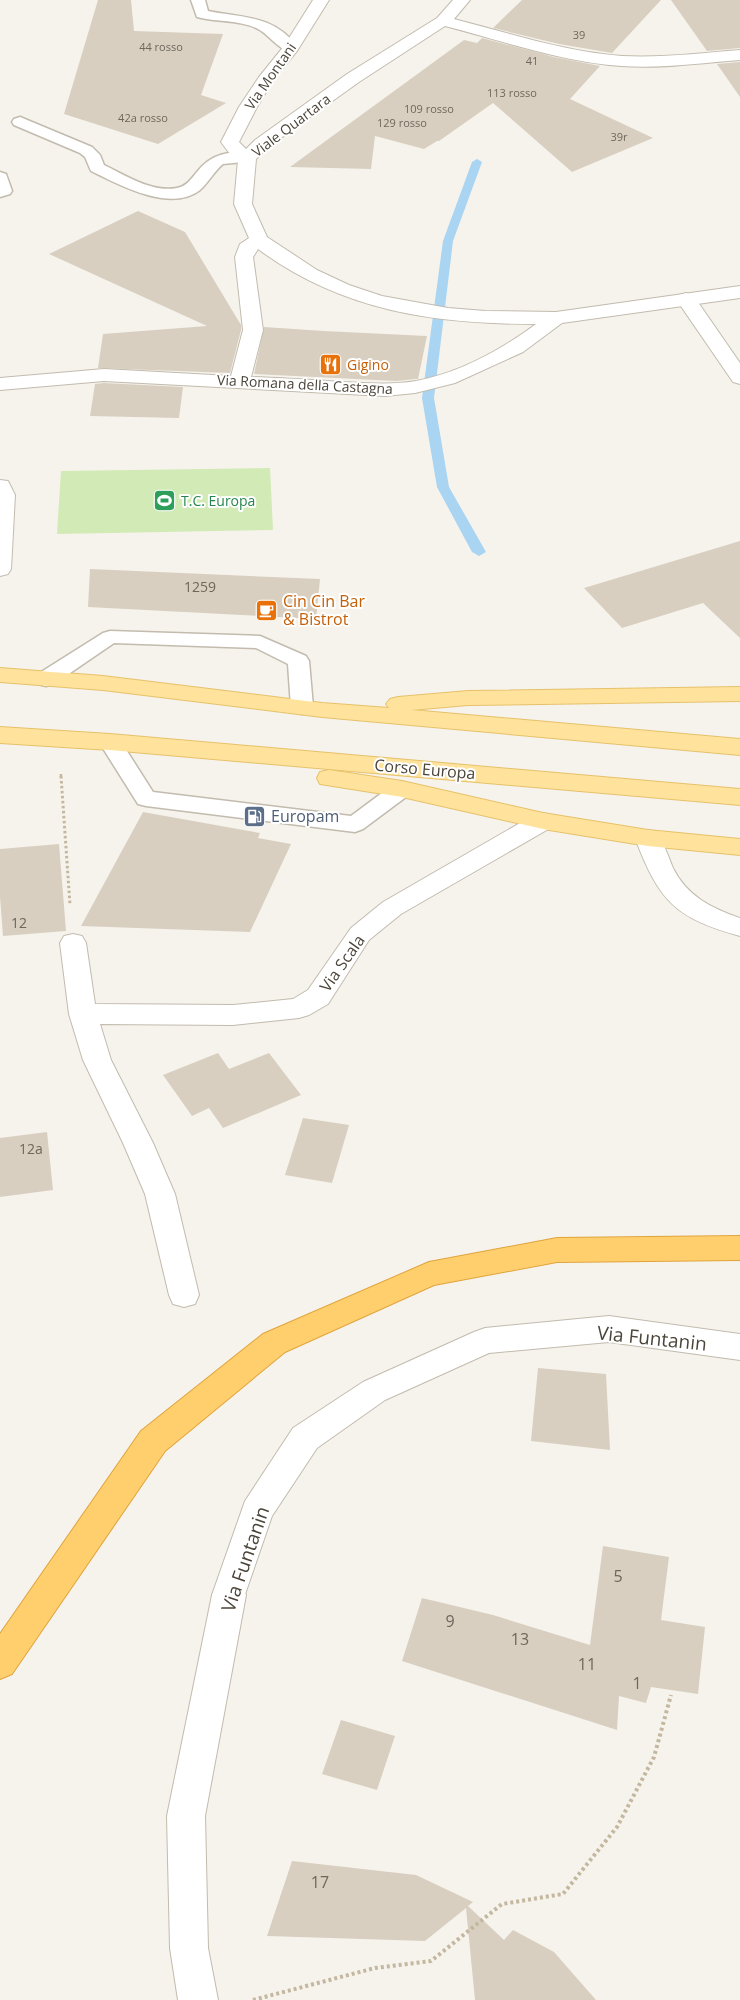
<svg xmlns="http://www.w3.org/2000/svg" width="740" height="2000" font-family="'Open Sans',sans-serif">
  <rect width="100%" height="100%" fill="#f6f3ec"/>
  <polygon fill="#d2eab5" points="270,468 273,530 57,534 61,471"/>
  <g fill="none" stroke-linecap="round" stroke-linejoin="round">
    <polygon fill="#a9d4f2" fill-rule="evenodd" points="477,159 482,162 453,241 434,398 449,487 486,552 479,556 472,552 437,487 422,398 443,241 472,162"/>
  </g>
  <g fill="#d8cfc1">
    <polygon points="98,0 131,0 134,31 223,34 201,95 226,103 158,144 64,114"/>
    <polygon points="522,0 661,0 612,53 559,44 493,28"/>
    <polygon points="671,0 740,0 740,48 707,51"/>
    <polygon points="482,38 554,57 600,66 570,99 653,138 572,172 493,103 439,141 437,141 424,149 375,136 371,169 290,167 464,40 477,43"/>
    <polygon points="740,62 740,97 717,64"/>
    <polygon points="138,211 185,232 241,325 241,330 230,373 98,368 103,334 207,326 49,254"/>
    <polygon points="264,327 324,331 427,336 418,379 416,379 396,381 254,374"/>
    <polygon points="104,383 183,387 179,418 90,416 95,384"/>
    <polygon points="740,541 740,638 703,603 622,628 584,588"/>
    <polygon points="90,569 320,579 316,619 88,607"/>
    <polygon points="143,812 260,833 258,838 291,844 250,932 81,926"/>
    <polygon points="59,844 66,931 3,936 0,897 0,849"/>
    <polygon points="218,1053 229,1069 269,1053 301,1095 223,1128 209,1108 192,1116 163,1075"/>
    <polygon points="303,1118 349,1125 332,1183 285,1175"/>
    <polygon points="47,1132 53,1190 0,1197 0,1138"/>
    <polygon points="538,1368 606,1374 610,1450 531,1441"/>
    <polygon points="603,1546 669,1557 661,1620 705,1627 698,1694 651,1687 646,1703 619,1696 617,1730 402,1661 422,1598 493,1615 590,1645"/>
    <polygon points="341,1720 395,1736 377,1790 322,1774"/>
    <polygon points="292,1861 416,1875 473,1902 468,1906 504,1940 513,1930 554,1952 596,2000 475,2000 466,1908 425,1941 267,1936"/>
  </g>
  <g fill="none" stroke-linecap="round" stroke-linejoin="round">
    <defs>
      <g id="service">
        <path d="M191,0H205L208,11C243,18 275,15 298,48L296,51C282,55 270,35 258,29C242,20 215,22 197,17Z"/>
        <path d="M20,117L92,147L100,155L104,165C125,175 152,193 177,188C187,186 191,179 197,172C211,154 231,149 253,155L255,158L253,161L223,164C214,171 209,182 200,190C170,213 120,185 91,171L85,157L80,153L14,125L12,122L14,119Z"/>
        <polygon points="0,172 6,174 12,191 10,194 0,197"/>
        <polygon points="110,631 260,636 306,656 309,661 313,707 310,712 302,714 294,712 291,707 288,664 256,648 114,643 54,684 46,686 38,684 35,679 38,674 103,633"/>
        <polygon points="110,735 118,737 153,792 351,816 394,784 402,782 410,784 413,789 410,794 363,829 355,832 146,806 138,804 99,742 102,737"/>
      </g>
      <g id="pedestrian">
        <polygon points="686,293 693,295 740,363 740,384 733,382 676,299 679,295"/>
        <polygon points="229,1580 241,1584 246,1595 205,1816 208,1948 218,2000 178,2000 170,1948 167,1816 212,1595 217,1584"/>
      </g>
      <g id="minor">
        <path d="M313,0H329L297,51L274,79L257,107L239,142L246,149L255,140L347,74L437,18L453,0H470L454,19C509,33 565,52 622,56C661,58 701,53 740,50V60C701,63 660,69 621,66C562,62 503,41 445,26L359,82L267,148L256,159L252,204L267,237L317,270L349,285L382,296L448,308L485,311L556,312L740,286V298L562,323L523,352L455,383L415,393L385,396L104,381L0,390V378L104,369L231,376L243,330L235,257L240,244L249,238L234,204L238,160L230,154L221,142L239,107L259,77L284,46ZM258,249C342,311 434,324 536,324C501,350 459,373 416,381C392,385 367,383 343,382C312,380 282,378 251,377L263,330L253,257Z"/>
        <polygon points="0,480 8,481 15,495 11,569 8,574 0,576"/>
        <polygon points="543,813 552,815 556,821 552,827 401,914 369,940 328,1004 309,1015 299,1018 233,1025 100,1024 111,1060 153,1143 175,1194 199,1295 195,1304 184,1307 173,1304 169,1295 145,1194 123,1143 83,1060 69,1014 60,943 64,936 73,934 82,936 86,943 95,1004 233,1005 293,999 308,990 351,928 383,902 534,815"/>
        <path d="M648,830L657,832C664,843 668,856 673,868C687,896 711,908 740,918V936C675,918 659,901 635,838L639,832Z"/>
        <polygon points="609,1316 740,1334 740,1360 609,1342 489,1353 385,1400 317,1448 272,1516 241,1606 229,1610 217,1606 212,1595 245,1501 293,1428 363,1382 474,1332 485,1328"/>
      </g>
      <g id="primary">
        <polygon points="0,668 103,676 322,703 389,708 386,704 390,699 398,697 468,691 740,687 740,701 468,705 411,710 740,739 740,755 322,717 103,690 0,682"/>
        <polygon points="0,727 110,734 740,789 740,805 110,750 0,743"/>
        <polygon points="329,770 402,781 543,813 648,830 740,839 740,855 648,846 543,829 402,797 320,784 317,778 320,772"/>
      </g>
      <polygon id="motorway" points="740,1236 740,1260 557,1262 434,1285 285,1352 165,1451 12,1674 0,1679 0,1634 141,1431 263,1334 429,1262 557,1238"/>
    </defs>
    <use href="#service" stroke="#c2bbae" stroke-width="3"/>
    <use href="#pedestrian" stroke="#c2bbae" stroke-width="2"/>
    <use href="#minor" stroke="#c2bbae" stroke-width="2"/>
    <use href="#primary" stroke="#e6c16a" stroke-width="2"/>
    <use href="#motorway" stroke="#e0a43c" stroke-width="2"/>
    <polyline stroke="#c4b79f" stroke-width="2.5" stroke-dasharray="2 2" stroke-linecap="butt" points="61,774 61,777"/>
    <polyline stroke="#c4b79f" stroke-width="3" stroke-dasharray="2.5 2.5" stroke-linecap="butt" points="61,776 70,905"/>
    <polyline stroke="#c4b79f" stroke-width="4" stroke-dasharray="3 3" stroke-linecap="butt" points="253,2000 375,1968 431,1961 502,1904 563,1894 617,1827 654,1757 671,1695"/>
    <use href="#service" fill="#fff" fill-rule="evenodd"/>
    <use href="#pedestrian" fill="#fff" fill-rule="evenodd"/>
    <use href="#minor" fill="#fff" fill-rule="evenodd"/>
    <use href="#primary" fill="#ffe39c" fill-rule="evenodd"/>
    <use href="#motorway" fill="#ffcf6e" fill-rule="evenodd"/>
  </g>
  <defs>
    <symbol id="restaurant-square" viewBox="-11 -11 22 22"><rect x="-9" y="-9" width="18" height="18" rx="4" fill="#e8710a" stroke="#fff"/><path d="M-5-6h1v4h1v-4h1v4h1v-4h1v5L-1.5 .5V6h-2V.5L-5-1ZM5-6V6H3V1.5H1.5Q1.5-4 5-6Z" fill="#fff"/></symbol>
    <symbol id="stadium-square" viewBox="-11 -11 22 22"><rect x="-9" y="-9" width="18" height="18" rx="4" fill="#2e9e5b" stroke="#fff"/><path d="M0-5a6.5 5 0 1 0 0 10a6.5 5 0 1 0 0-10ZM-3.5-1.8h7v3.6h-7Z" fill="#fff"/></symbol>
    <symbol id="cafe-square" viewBox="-11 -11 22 22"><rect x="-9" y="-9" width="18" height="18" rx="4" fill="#e8710a" stroke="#fff"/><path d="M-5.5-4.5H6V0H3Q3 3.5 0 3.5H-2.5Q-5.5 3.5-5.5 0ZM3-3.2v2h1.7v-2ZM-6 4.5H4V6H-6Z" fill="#fff"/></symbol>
    <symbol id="fuel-square" viewBox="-11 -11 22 22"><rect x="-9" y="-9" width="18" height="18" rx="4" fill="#5c6f8a" stroke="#fff"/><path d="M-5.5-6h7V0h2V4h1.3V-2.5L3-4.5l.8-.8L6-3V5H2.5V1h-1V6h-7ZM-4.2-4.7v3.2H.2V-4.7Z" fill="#fff"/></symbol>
  </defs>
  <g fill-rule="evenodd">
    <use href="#restaurant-square" x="318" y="352" width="25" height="25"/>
    <use href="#stadium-square" x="152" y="488" width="25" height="25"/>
    <use href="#cafe-square" x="254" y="598" width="25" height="25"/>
    <use href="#fuel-square" x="242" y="804" width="25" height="25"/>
  </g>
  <g text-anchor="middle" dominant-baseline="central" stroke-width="4" stroke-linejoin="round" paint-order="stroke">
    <g font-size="11" fill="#6e675b">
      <text x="579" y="34">39</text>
      <text x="161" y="46">44 rosso</text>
      <text x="532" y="60">41</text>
      <text x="512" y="92">113 rosso</text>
      <text x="429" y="108">109 rosso</text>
      <text x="143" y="117">42a rosso</text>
      <text x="402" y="122">129 rosso</text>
      <text x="619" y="136">39r</text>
    </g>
    <g font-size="14" fill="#4b4439" stroke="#fff">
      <text transform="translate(270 76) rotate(-55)">Via Montani</text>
      <text transform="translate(291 125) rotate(-37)">Viale Quartara</text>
      <text transform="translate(305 384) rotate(3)">Via Romana della Castagna</text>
    </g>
    <g font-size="14" fill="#c56008" stroke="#fff" text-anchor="start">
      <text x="347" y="364">Gigino</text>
    </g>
    <g font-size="14" fill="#27864d" stroke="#fff" text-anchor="start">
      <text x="181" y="500">T.C. Europa</text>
    </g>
    <g font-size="14" fill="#6e675b">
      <text x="200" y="586">1259</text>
      <text x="19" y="922">12</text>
      <text x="31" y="1148">12a</text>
    </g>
    <g font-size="16" fill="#c56008" stroke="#fff" text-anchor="start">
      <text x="283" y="601">Cin Cin Bar<tspan x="283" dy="18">&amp; Bistrot</tspan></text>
    </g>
    <g font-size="16" fill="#4b4439" stroke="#fff">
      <text transform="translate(425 769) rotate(5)">Corso Europa</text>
      <text transform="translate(342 963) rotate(-55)">Via Scala</text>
    </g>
    <g font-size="16" fill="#4e5e75" stroke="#fff" text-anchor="start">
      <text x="271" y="816">Europam</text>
    </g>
    <g font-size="16" fill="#6e675b">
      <text x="618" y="1576">5</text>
      <text x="450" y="1621">9</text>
      <text x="520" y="1639">13</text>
      <text x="587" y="1664">11</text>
      <text x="637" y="1683">1</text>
      <text x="320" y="1882">17</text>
    </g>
    <g font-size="19" fill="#4b4439" stroke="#fff">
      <text transform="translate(652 1338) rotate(6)">Via Funtanin</text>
      <text transform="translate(245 1559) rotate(-71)">Via Funtanin</text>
    </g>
  </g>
</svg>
